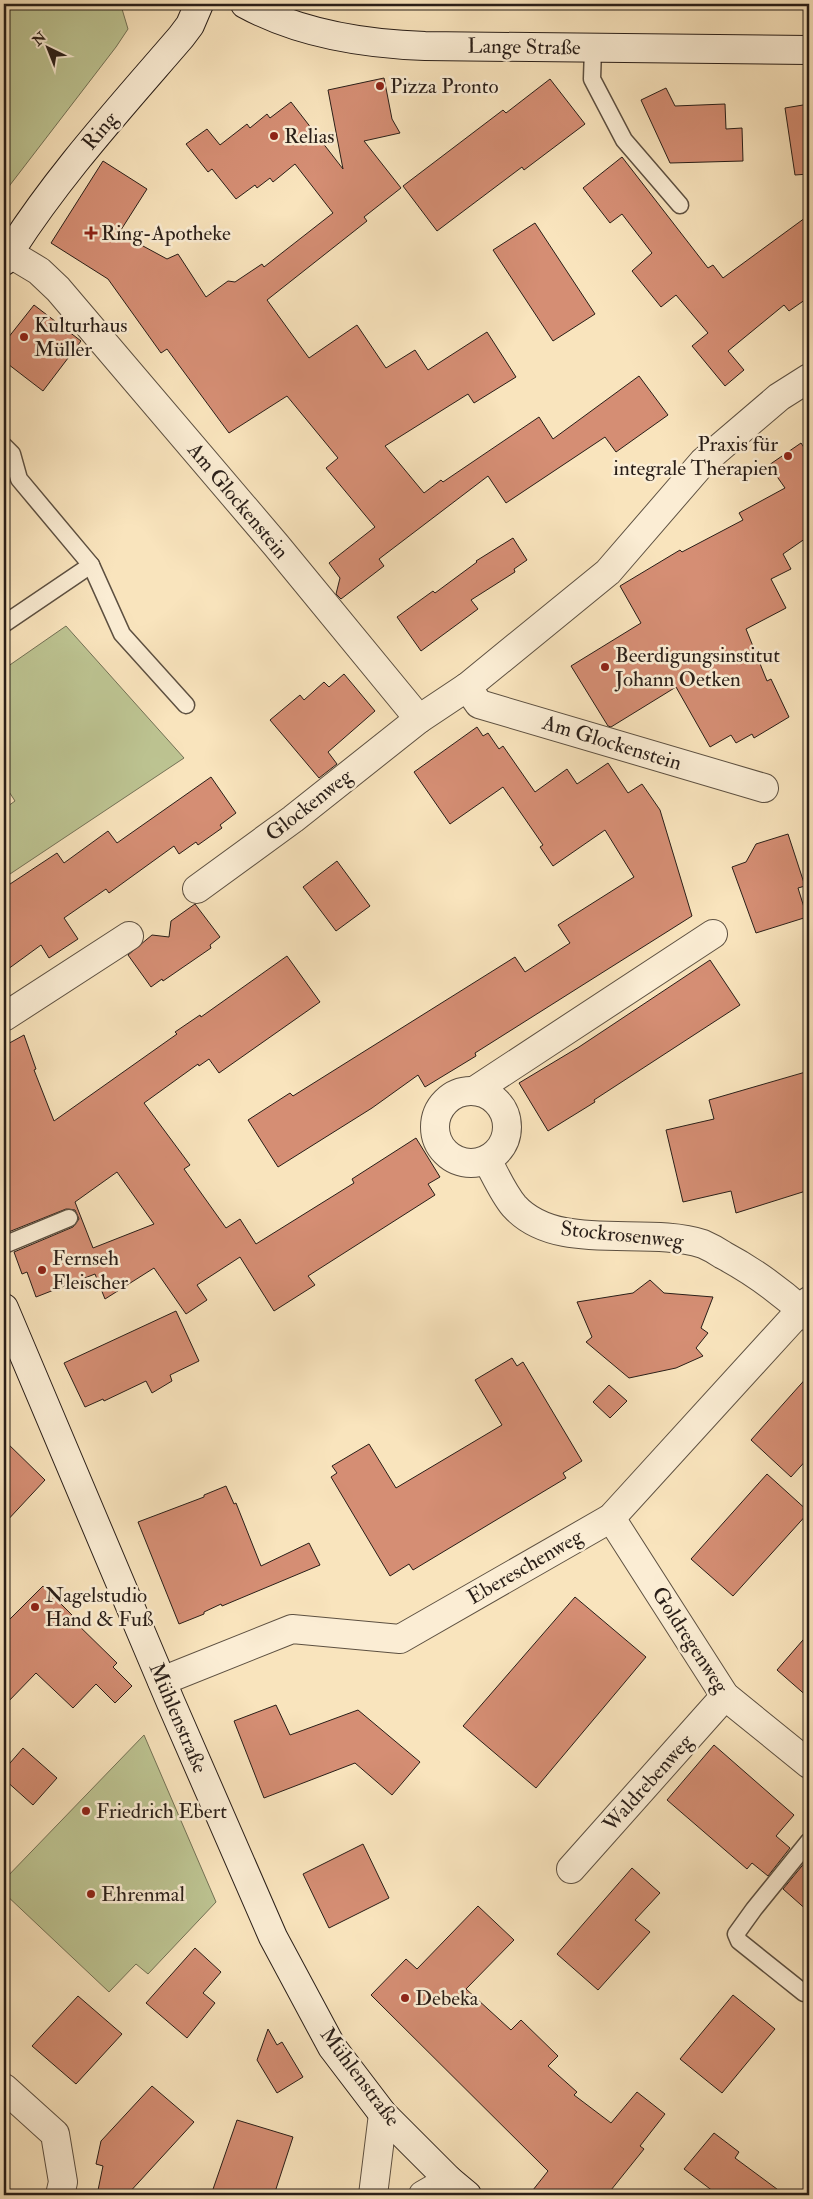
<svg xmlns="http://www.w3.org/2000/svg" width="813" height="2199" font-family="'IM FELL Double Pica',serif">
  <rect width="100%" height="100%" fill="#f9e4bd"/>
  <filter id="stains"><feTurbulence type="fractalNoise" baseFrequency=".004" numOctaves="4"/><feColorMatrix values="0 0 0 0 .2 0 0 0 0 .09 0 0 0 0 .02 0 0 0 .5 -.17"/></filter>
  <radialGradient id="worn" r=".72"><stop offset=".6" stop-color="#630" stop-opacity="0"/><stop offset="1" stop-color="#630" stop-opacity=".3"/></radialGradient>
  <g fill="#bdc492" stroke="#737155">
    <polygon points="4,4 118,4 122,9 128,29 116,47 10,185 4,196"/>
    <polygon points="66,626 184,758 4,878 4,809 15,801 4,784 4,669"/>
    <polygon points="144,1735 216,1902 148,1974 136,1964 109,1992 4,1893 4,1880"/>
  </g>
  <g fill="#d58e74" stroke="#291e18" fill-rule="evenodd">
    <polygon points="384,78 392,119 400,133 364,141 401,188 364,217 367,221 267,300 309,358 357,325 386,368 415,350 428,370 487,332 516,377 474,403 468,394 385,446 424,493 441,480 443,482 539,417 553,439 639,376 668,415 616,452 605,437 506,503 488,476 379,559 384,566 341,599 336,594 340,578 329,563 375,527 326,468 338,458 287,396 229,433 167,349 161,353 108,279 51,243 103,161 147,189 119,233 167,259 178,254 206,297 228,281 235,282 262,264 264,267 333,213 295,164 273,182 270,178 257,188 255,185 236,199 212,169 208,172 186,144 207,129 220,145 247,124 250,128 267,114 270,118 291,102 343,169 328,90"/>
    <polygon points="550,79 585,124 524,170 522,167 437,231 403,186 503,110 506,113"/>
    <polygon points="666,88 675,106 725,104 726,129 742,128 743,161 670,163 641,100"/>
    <polygon points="809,104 809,174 795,175 785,108"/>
    <polygon points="622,157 708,268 713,265 723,278 809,215 809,297 789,311 784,305 728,351 744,370 725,386 692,346 708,333 676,295 661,307 632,271 652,253 622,214 610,223 583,188"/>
    <polygon points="535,223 595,314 553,341 493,250"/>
    <polygon points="34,305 81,341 43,391 4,361 4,343"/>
    <polygon points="801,443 809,455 809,536 783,554 791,569 771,579 786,608 746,629 767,681 771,679 789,717 754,738 752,734 736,743 731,735 710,747 676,687 611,727 608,726 571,666 641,623 620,586 680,550 682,552 743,520 739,513 785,488 769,465"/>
    <polygon points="513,538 527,560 514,569 515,572 471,600 478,609 421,651 397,617 433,591 435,593 477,562 476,561"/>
    <polygon points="344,674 375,711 328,752 337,764 319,778 270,720 300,695 304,700 324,682 329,687"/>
    <polygon points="477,727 483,736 488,733 499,749 503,746 535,792 567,769 577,784 608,763 628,793 642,784 660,810 692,916 475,1053 476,1056 425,1087 418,1075 372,1108 278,1167 248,1120 290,1093 293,1096 515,957 525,972 570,943 558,925 634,877 605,830 553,866 540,847 543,845 503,787 450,824 414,772"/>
    <polygon points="211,777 236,813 220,825 222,828 198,845 196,842 179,854 174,846 109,893 106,889 64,918 78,939 49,958 41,945 4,972 4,888 57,853 64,863 108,831 117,843"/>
    <polygon points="788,834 805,886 798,888 807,917 756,933 732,867 746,862 756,844"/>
    <polygon points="337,861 370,906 336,931 303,887"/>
    <polygon points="195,904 220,937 210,945 211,948 163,981 162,979 151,987 128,955 152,935 169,937 171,921"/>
    <path d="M287,956L320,1002L219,1073L209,1059L199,1066L198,1064L144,1103L190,1165L184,1169L226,1228L240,1219L256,1244L354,1183L352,1179L416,1138L440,1177L428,1184L435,1195L308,1276L315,1285L274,1311L240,1257L197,1285L207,1300L186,1314L154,1268L105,1299L95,1274L36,1297L27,1272L22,1274L14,1252L73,1227L79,1219L75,1210L66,1209L6,1233L4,1227V1046L24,1035L36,1069L34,1070L54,1121L177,1034L175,1032L200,1015L201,1017ZM117,1172L154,1224L93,1248L75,1202Z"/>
    <polygon points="710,960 740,1005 594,1100 595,1102 548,1131 519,1083 579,1047"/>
    <polygon points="809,1071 809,1190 736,1213 731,1191 683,1202 666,1130 714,1119 709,1100"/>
    <polygon points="650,1280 664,1293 713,1297 701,1328 708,1333 696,1348 703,1356 676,1368 629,1378 586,1342 592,1337 577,1302 633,1293"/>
    <polygon points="176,1311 199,1361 170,1375 172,1381 152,1393 146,1381 104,1401 103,1399 85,1407 64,1363"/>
    <polygon points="512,1358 517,1366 523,1362 582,1461 563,1473 566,1478 413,1570 409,1564 390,1576 331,1477 337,1473 332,1466 369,1444 396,1488 502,1425 475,1380"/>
    <polygon points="809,1375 809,1457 791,1477 751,1440"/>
    <polygon points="609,1385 627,1401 610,1418 593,1402"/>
    <polygon points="4,1440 45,1480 4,1524"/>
    <polygon points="767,1474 809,1512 733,1596 691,1559"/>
    <polygon points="226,1486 234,1504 236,1503 261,1566 309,1543 320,1565 222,1606 221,1604 204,1612 204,1614 179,1624 138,1522 204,1497 204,1495"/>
    <polygon points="43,1586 73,1616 71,1618 117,1663 113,1667 132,1686 115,1703 96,1684 73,1708 36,1673 4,1706 4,1625"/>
    <polygon points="575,1597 646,1657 536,1788 463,1726"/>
    <polygon points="809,1633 809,1698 777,1670"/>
    <polygon points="276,1705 290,1735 358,1710 420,1762 392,1795 355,1763 264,1798 234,1721"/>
    <polygon points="714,1745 794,1815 776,1836 790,1848 768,1876 752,1863 747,1869 667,1800"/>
    <polygon points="23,1748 57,1778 33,1805 4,1779 4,1770"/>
    <polygon points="363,1844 389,1898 329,1928 303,1874"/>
    <polygon points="806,1861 809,1864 809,1912 783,1889"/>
    <polygon points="632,1868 660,1893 635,1920 650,1932 598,1990 557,1954"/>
    <polygon points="478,1906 514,1940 466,1989 511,2030 521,2020 558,2056 548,2066 577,2092 574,2095 611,2123 637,2092 665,2114 640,2146 644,2149 607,2195 529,2195 548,2171 371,1995 406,1959 417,1969"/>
    <polygon points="195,1948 221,1972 203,1993 215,2003 187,2038 146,2003"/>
    <polygon points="733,1995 775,2029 722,2093 680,2059"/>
    <polygon points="78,1996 122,2034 76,2084 32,2046"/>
    <polygon points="268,2029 277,2045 282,2042 303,2077 277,2093 257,2060"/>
    <polygon points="152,2086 194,2122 127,2195 97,2195 103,2166 96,2164 101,2141"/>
    <polygon points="237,2120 293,2137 274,2195 211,2195"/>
    <polygon points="714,2133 739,2152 735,2158 785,2195 718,2195 684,2169"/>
  </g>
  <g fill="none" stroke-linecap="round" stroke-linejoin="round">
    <defs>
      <g id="lane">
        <polyline points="593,48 592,79 624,140 680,205"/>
        <polyline points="4,446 12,454 19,479 91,565 122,634 186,705"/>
        <polyline points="4,624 91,565"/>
        <polyline points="4,1245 69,1218"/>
        <polyline points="804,1993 739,1941 736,1934 754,1909 809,1841"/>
      </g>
      <g id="street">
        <polyline points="9,253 39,271 58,289 276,545 419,719 467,687 608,572 703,462 779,397 809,378"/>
        <polyline points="467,687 479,704 764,788"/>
        <polyline points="197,889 293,819 419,719"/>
        <polyline points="4,1017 129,936"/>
        <circle cx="471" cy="1127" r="36"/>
        <polyline points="474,1091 713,934"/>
        <path d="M487,1160C495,1174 503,1193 514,1206C557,1254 646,1225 703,1244C710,1247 717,1251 723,1255C755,1272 783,1293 809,1317"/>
        <polyline points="611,1518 725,1696 809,1764"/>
        <polyline points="162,1681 292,1629 400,1639 611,1518 809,1301"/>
        <polyline points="571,1869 725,1696"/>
        <polyline points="4,2088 55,2134 63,2182 60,2195"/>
        <polyline points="373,2195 383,2114"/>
        <polyline points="423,2195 449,2180"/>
      </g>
      <g id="secondary">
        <path d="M245,4C298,33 365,44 425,46L809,50"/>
        <path d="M4,261C54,180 119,109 181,37L190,25L199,4"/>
        <polyline points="4,1308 171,1703 273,1937 332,2047 383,2114 449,2180 467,2195"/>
      </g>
    </defs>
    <use href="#lane" stroke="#5d5041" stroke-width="19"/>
    <use href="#street" stroke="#5d5041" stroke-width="30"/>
    <use href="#secondary" stroke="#291e18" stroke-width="30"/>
    <use href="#lane" stroke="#fbedd4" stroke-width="16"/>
    <use href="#street" stroke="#fbedd4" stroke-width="28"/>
    <use href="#secondary" stroke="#fbedd4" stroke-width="28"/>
  </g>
  <g fill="#8f2418" stroke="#fbedd4" stroke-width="2">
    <circle cx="380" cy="86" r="5"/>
    <circle cx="274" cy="136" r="5"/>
    <path d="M88.5 225.5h5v5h5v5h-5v5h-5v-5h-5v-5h5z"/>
    <circle cx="24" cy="337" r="5"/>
    <circle cx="788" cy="456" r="5"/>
    <circle cx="605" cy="667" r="5"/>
    <circle cx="42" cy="1270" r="5"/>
    <circle cx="35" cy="1607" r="5"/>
    <circle cx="86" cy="1811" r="5"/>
    <circle cx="91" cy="1894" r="5"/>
    <circle cx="405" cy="1998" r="5"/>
  </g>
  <g text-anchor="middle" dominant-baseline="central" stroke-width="5" stroke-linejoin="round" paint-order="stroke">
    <g font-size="21" fill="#291e18" stroke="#fbedd4">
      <text transform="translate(524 47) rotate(1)">Lange Straße</text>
      <text transform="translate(100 131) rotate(-50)">Ring</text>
      <text transform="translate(238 501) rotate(50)">Am Glockenstein</text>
      <text transform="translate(612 743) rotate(17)">Am Glockenstein</text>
      <text transform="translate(309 805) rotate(-38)">Glockenweg</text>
      <text transform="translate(622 1235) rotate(6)">Stockrosenweg</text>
      <text transform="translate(525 1567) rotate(-30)">Ebereschenweg</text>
      <text transform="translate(690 1640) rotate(57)">Goldregenweg</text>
      <text transform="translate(178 1718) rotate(67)">Mühlenstraße</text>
      <text transform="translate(648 1783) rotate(-48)">Waldrebenweg</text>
      <text transform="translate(360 2077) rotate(53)">Mühlenstraße</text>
    </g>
    <g font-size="21" fill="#291e18" stroke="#fbedd4" text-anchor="start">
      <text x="390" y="86">Pizza Pronto</text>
      <text x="284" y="136">Relias</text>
      <text x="101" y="233">Ring-Apotheke</text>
      <text x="34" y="325">Kulturhaus<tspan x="34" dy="24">Müller</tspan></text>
      <text x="778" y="444" text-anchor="end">Praxis für<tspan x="778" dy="24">integrale Therapien</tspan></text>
      <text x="615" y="655">Beerdigungsinstitut<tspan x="615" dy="24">Johann Oetken</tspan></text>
      <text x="52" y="1258">Fernseh<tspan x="52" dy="24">Fleischer</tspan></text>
      <text x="45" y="1595">Nagelstudio<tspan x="45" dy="24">Hand &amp; Fuß</tspan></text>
      <text x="96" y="1811">Friedrich Ebert</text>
      <text x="101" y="1894">Ehrenmal</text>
      <text x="415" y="1998">Debeka</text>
    </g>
  </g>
  <rect width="813" height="2199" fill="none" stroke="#f9e4bd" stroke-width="20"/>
  <rect x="5" y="5" width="803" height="2189" fill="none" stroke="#291e18" stroke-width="2.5"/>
  <rect x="10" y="10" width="793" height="2179" fill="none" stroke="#291e18"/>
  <g transform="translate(48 48) rotate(317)" stroke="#fbedd4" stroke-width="4" paint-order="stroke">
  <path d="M0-4L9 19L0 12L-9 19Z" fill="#291e18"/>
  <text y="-8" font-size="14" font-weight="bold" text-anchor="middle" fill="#291e18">N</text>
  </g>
  <rect width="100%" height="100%" filter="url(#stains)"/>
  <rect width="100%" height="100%" fill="url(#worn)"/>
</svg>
